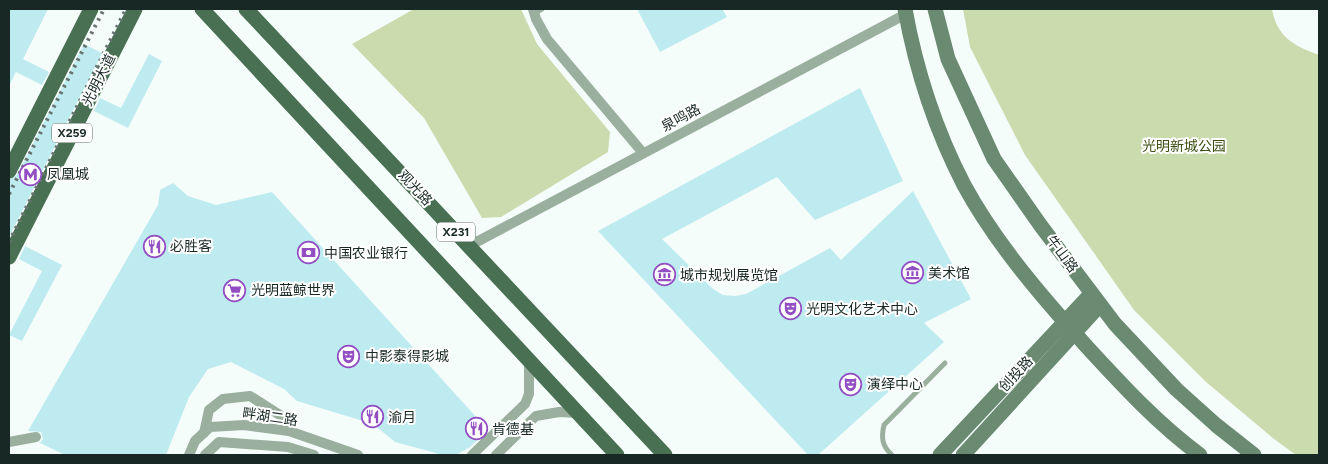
<svg xmlns="http://www.w3.org/2000/svg" width="1328" height="464" font-family="Figtree,'Noto Sans SC',sans-serif">
  <rect width="100%" height="100%" fill="#f5fdfb"/>
  <g fill="#cadbae">
    <polygon points="414,9 521,9 537,44 610,132 608,152 501,217 482,218 424,118 352,44"/>
    <path d="M963,9H1272C1277,37 1294,46 1319,55V455H1296L1274,439L1206,382L1134,310L1025,155L970,47Z"/>
  </g>
  <g fill="#beebf0">
    <polygon points="9,9 48,9 23,59 49,72 42,85 16,72 9,86"/>
    <polygon points="637,9 722,9 727,17 660,52"/>
    <polygon points="84,44 102,53 9,237 9,180 17,175"/>
    <polygon points="149,54 162,61 128,128 94,111 100,98 121,108"/>
    <polygon points="860,88 903,181 815,220 777,177 662,239 713,289 723,295 735,296 746,294 830,248 841,260 913,191 971,299 924,323 944,342 818,455 808,455 598,231"/>
    <polygon points="173,183 188,196 216,205 272,192 488,430 470,447 456,455 443,455 395,442 373,424 297,401 284,389 231,362 208,369 189,397 166,455 65,455 40,443 43,439 41,432 28,431 158,205 160,190"/>
    <polygon points="25,246 62,265 22,341 9,335 42,271 19,259"/>
  </g>
  <g fill="none" stroke-linecap="round" stroke-linejoin="round">
    <g stroke="#9aaf9e" stroke-width="5">
      <polyline points="535,13 542,9"/>
      <path d="M892,455C882,446 881,438 884,425L945,363"/>
    </g>
    <g stroke="#9aaf9e" stroke-width="10">
      <polyline points="533,9 536,19 547,39 643,153"/>
      <polyline points="469,246 906,14"/>
      <polyline points="204,433 209,410 223,399 250,396 283,417 289,431"/>
      <polyline points="9,442 36,437"/>
      <polyline points="189,455 195,441 210,427 244,425 289,431 358,455"/>
      <polyline points="205,455 219,442 288,447 314,455"/>
      <polyline points="472,455 525,404 529,394 529,361"/>
      <polyline points="496,455 536,416 559,412 578,413"/>
    </g>
    <g stroke="#6b8a72" stroke-width="15">
      <path d="M905,9C916,70 935,129 964,185C996,244 1043,298 1088,348C1123,386 1158,424 1200,455"/>
      <polyline points="935,9 948,59 994,159 1041,226 1115,324 1176,389 1216,425 1254,455"/>
      <polyline points="940,455 1091,294"/>
      <polyline points="963,455 1100,305"/>
    </g>
    <g stroke="#497052" stroke-width="15">
      <polyline points="202,9 617,455"/>
      <polyline points="246,9 665,455"/>
      <polyline points="9,171 91,9"/>
      <polyline points="9,257 135,9"/>
    </g>
    <g stroke="#667470" stroke-width="4" stroke-dasharray="2.5 5" stroke-linecap="butt">
      <polyline points="9,194 104,9"/>
      <polyline points="9,242 126,9"/>
    </g>
  </g>
  <defs>
    <symbol id="metro-ring" viewBox="-11 -11 22 22"><circle r="9.5" fill="#fff" stroke="#924ec2" stroke-width="1.5"/><path d="M-5.5 5V-5H-3L0 0L3-5H5.5V5H3V-.5L0 4L-3-.5V5Z" fill="#924ec2"/></symbol>
    <symbol id="restaurant-ring" viewBox="-11 -11 22 22"><circle r="9.5" fill="#fff" stroke="#924ec2" stroke-width="1.5"/><path d="M-5-6h1v4h1v-4h1v4h1v-4h1v5L-1.5 .5V6h-2V.5L-5-1ZM5-6V6H3V1.5H1.5Q1.5-4 5-6Z" fill="#924ec2"/></symbol>
    <symbol id="bank-ring" viewBox="-11 -11 22 22"><circle r="9.5" fill="#fff" stroke="#924ec2" stroke-width="1.5"/><path d="M-6-4H6V4H-6ZM0-2.3a2.3 2.3 0 1 0 0 4.6a2.3 2.3 0 1 0 0-4.6Z" fill="#924ec2"/></symbol>
    <symbol id="museum-ring" viewBox="-11 -11 22 22"><circle r="9.5" fill="#fff" stroke="#924ec2" stroke-width="1.5"/><path d="M0-6L6-3V-2H-6V-3ZM-5-1h2V3h-2ZM-1-1h2V3h-2ZM3-1h2V3H3ZM-6 4H6V6H-6Z" fill="#924ec2"/></symbol>
    <symbol id="supermarket-ring" viewBox="-11 -11 22 22"><circle r="9.5" fill="#fff" stroke="#924ec2" stroke-width="1.5"/><path d="M-6-5.5h2.5l.6 2H6L4.5 2H-2.5L-4.4-4H-6ZM-1.5 3.2a1.3 1.3 0 1 0 .1 0ZM3 3.2a1.3 1.3 0 1 0 .1 0Z" fill="#924ec2"/></symbol>
    <symbol id="theatre-ring" viewBox="-11 -11 22 22"><circle r="9.5" fill="#fff" stroke="#924ec2" stroke-width="1.5"/><path d="M-5-5.5Q0-4 5-5.5V0Q5 5 0 6Q-5 5-5 0ZM-3.3-2.5H-1v1.5H-3.3ZM1-2.5H3.3v1.5H1ZM-2.8 1Q0 5.5 2.8 1Z" fill="#924ec2"/></symbol>
  </defs>
  <g fill-rule="evenodd">
    <use href="#metro-ring" x="18" y="162" width="25" height="25"/>
    <use href="#restaurant-ring" x="142" y="234" width="25" height="25"/>
    <use href="#bank-ring" x="296" y="240" width="25" height="25"/>
    <use href="#museum-ring" x="900" y="260" width="25" height="25"/>
    <use href="#museum-ring" x="652" y="262" width="25" height="25"/>
    <use href="#supermarket-ring" x="222" y="278" width="25" height="25"/>
    <use href="#theatre-ring" x="778" y="296" width="25" height="25"/>
    <use href="#theatre-ring" x="336" y="344" width="25" height="25"/>
    <use href="#theatre-ring" x="838" y="372" width="25" height="25"/>
    <use href="#restaurant-ring" x="360" y="404" width="25" height="25"/>
    <use href="#restaurant-ring" x="464" y="416" width="25" height="25"/>
  </g>
  <g text-anchor="middle" dominant-baseline="central" stroke-width="4" stroke-linejoin="round" paint-order="stroke">
    <g fill="#fff" stroke="#5d6966" stroke-width="1">
      <rect x="52" y="123.5" width="40" height="19" rx="4"/>
      <rect x="437" y="222.5" width="38" height="19" rx="4"/>
    </g>
    <g font-size="12" font-weight="bold" fill="#182925">
      <text x="72" y="133">X259</text>
      <text x="456" y="232">X231</text>
    </g>
    <g font-size="14" fill="#182925" stroke="#fff">
      <text transform="translate(99 80) rotate(-63)">光明大道</text>
      <text transform="translate(681 118) rotate(-28)">泉鸣路</text>
      <text transform="translate(415 188) rotate(47)">观光路</text>
      <text transform="translate(1062 254) rotate(53)">牛山路</text>
      <text transform="translate(1016 374) rotate(-47)">创投路</text>
      <text transform="translate(270 417) rotate(8)">畔湖二路</text>
    </g>
    <g font-size="14" fill="#3d4f15" stroke="#fff">
      <text x="1184" y="146">光明新城公园</text>
    </g>
    <g font-size="14" fill="#182925" stroke="#fff" text-anchor="start">
      <text x="47" y="174">凤凰城</text>
      <text x="170" y="246">必胜客</text>
      <text x="324" y="253">中国农业银行</text>
      <text x="928" y="273">美术馆</text>
      <text x="680" y="275">城市规划展览馆</text>
      <text x="251" y="290">光明蓝鲸世界</text>
      <text x="806" y="309">光明文化艺术中心</text>
      <text x="365" y="356">中影泰得影城</text>
      <text x="867" y="384">演绎中心</text>
      <text x="388" y="417">渝月</text>
      <text x="492" y="429">肯德基</text>
    </g>
  </g>
  <rect width="1328" height="464" fill="none" stroke="#182925" stroke-width="20"/>
</svg>
